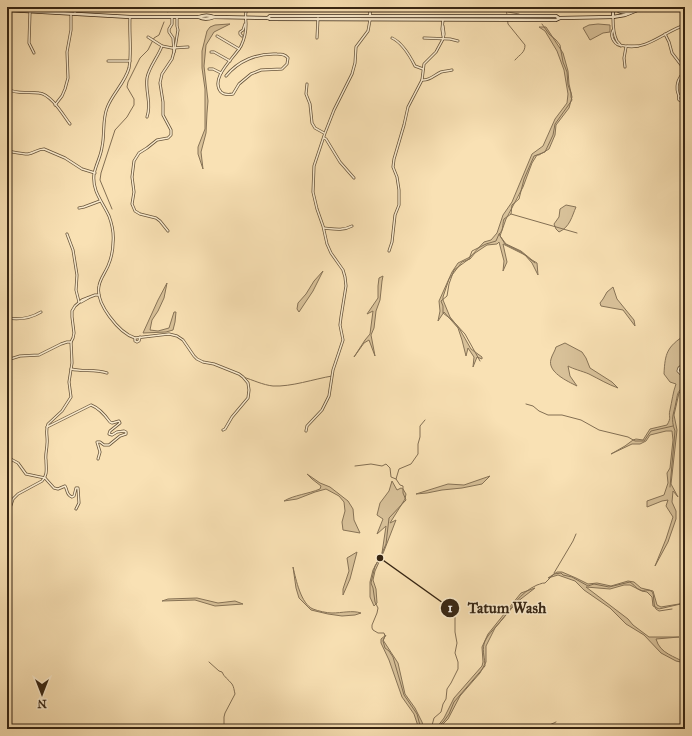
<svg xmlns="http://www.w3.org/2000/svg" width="692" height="736" font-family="'IM FELL Great Primer',serif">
  <rect width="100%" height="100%" fill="#f9e1b4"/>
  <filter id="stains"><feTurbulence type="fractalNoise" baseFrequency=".005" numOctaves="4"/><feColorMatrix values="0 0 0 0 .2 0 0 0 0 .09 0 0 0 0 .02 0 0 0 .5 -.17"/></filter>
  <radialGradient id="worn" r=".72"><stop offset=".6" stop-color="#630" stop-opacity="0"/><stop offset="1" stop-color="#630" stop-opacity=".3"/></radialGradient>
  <g fill="#d8c199" stroke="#877356">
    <polygon points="229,24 230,24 214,32 206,45 204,66 208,101 207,113 206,133 201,152 203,169 198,154 198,147 205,129 205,89 202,68 202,51 207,31 210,27 215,25"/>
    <polygon points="598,24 610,25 610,32 603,33 590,40 583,28 589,25"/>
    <polygon points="539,27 546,27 563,53 568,71 569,84 572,97 569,108 556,125 555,135 549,149 539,155 537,155 532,163 523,187 506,219 500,236 506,244 521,251 532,260 537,263 538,275 532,263 525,255 503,244 507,262 503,271 504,261 499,242 497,244 487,245 475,253 470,259 462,262 449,279 443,297 443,300 450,317 459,328 471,349 482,357 482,359 477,357 473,367 474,357 468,348 466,356 462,340 458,328 444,312 438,321 440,311 439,301 452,272 458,263 470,257 484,242 491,240 497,233 503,215 512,202 532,154 543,146 555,119 567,103 568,94 564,70 557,51 545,31"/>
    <path d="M566,205L576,207C572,216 570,227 559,232L556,229L554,224L559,217L560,209Z"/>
    <polygon points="323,271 313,291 299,312 297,309 298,303 306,294 314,281"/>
    <polygon points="383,276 382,281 380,300 376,311 374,328 371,335 375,356 369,340 364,343 354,357 365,340 370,334 373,311 367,314 378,298 378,286 379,278"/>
    <polygon points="167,283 164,298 158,311 152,320 150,330 158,331 169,328 174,312 176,312 175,322 173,330 166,332 143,333 158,300"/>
    <polygon points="613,287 617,299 634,320 635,326 623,310 601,306 600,303 603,299 607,292"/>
    <path d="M685,335V387L679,393L674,415L677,430L671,484L678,497L673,491L672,502L676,511V519L668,542L655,566L666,539L673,517L666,506L668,500L662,501L647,507V501L664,495L668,483L667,473L670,468L673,440L672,431H666L650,435L646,441L640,444H632L611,454L625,446L633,440L636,439L643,440L650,429L667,425C672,417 668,417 670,410C672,401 673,392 676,384L670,382L664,374C665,353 667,347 685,335Z"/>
    <path d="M565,343L582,352L586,358L590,368L612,382L618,388C607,384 599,379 589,374C582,371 573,369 568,366L570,376L577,386C567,381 547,372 551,359C552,355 555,351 556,347Z"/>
    <path d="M307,474L320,483L330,487L348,501L353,509L354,520L360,533L343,530L342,522L345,511L344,502L339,496L326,489L315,492L297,499L284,501C294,495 308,494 320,489L321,486L312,479Z"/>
    <polygon points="490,476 482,484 462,488 442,490 427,493 416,494 448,484 464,485"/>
    <polygon points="392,481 397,490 401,488 403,489 406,494 405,499 390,523 396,520 384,551 375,571 373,580 376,589 377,603 374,606 370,597 370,582 373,570 382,553 386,526 377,534 383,519 377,515 380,503 389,491"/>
    <polygon points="357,552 350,579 343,595 343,589 349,571 347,558"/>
    <path d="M293,567C296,580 301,604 313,609C318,611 327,613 332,613C342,613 352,610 361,613L355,615L342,616L328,614L311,610L299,598L296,588Z"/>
    <path d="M557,572H562L576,578L588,584L597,583L611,586L628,581L634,582L641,588L653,591L657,605L661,607L685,603L659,609L653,606L652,597L647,592L642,591L630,585H624L610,589L586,587L628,619L633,625L649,637H679L656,639C660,654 675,656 685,663L676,661L661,653L644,635L626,624L610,608L584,590L575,581L558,575L548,578Z"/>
    <polygon points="535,588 517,602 495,628 486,646 486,662 480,673 460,696 448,719 441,726 441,729 437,729 437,727 444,718 454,698 482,666 483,662 482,647 488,634 521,593"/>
    <polygon points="197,598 218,603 235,601 243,604 215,606 195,600 162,601 168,599"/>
    <polygon points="386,635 383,640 398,663 405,694 415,708 422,722 424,729 419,729 414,714 402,697 389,660 381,643 381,639"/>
  </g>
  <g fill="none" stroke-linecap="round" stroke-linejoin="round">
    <g stroke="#836f53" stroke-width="1">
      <polyline points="404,7 404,11"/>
      <path d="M506,7L508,24L525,45C525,53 520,54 515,60"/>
      <polyline points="168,12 171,7"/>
      <polyline points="508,12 519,14"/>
      <polyline points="112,209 100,180 101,173 115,130 127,117 131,110 134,105 134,99 127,87 128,82 140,58 148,50 154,38 159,35 164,22"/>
      <polyline points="511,214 577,233"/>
      <path d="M535,263L521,252L505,244L499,234C504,230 502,225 504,219L511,214L512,205L519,199L524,179L534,156L545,152L553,135L555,124L572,100L571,97V93L568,85L567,72L563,62L561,51L560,45L556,40L549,34L542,24"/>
      <polyline points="480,361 465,334 452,320 443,313 443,306 441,301 447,296 449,284 454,270 469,259 472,251 486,244 496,241 499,234"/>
      <path d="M243,377C253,380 263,385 273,386C291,387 314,379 332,376"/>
      <polyline points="526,404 533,406 539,411 548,415 562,415 581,420 599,430 628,437 635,441 644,441 651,431 673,426"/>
      <polyline points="355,466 371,464 382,466 386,464 390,468 391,477 396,479"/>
      <path d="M670,487L675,431C670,418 674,414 676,402C677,398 677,393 680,390C680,389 684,387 685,386"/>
      <polyline points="554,573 573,541 576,534"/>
      <path d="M209,662L219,671L222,672C224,677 228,679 232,684C234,687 234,690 235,694L225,713L224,717V726L223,729"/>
      <polyline points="421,729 417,714 404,695 393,657 389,651 385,648 383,641 385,636 384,633 378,633 373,630 372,628 372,625 377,613 378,608 375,602 373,588 371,583 375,566 380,558 386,544 389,518 406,500 403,493 403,486 400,485 396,479 399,469 411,464 418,454 418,444 420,437 420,426 425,420"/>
      <polyline points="431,729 434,718 441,712 443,704 446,699 447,689 451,683 458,669 458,662 455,653 457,643 455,632 455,616 452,605"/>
      <path d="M438,729L440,725L444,721L449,714L454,702L485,666C485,659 482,651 484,644C486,636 495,628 500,622C512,608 519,593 537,585C541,584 541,583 545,583L554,574L561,573L563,575L572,577L588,586L594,584L609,587L630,582C634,584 636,589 640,590C645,592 642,590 647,590C655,590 653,597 654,602C654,605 655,607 656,609L659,611L672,609"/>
      <polyline points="508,729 517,725 532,729"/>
      <polyline points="536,729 543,728 556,722"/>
    </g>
    <defs>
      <g id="minor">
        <polyline points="75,7 75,13"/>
        <polyline points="30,12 29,43 34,53"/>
        <path d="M130,17C129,34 132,52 129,68C125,83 112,94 107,108C102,121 105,134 102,147C101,156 96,164 94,174C92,191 102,201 109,216C112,224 114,234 113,243C113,251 111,259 108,266C105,273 100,279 99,286C95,303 119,333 135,338L169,334L177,336L183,340L194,356L197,359L203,362L214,364L239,374L243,377L248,383L249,390L248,398L232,417L225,429L223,430"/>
        <polyline points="172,17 172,24 169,29 169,32 173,38 174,52"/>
        <path d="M613,18C613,25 613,34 617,41C618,42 620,44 621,46"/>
        <path d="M613,30C611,34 611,37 614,41C617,46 620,45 625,46C646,51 665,31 685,25"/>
        <polyline points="665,34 669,42 672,53 685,70"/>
        <polyline points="217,36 239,49"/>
        <polyline points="242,36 240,34 240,32 243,30 245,24"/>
        <polyline points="443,36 442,29 443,20"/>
        <polyline points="148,37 162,46 172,48 188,47"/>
        <polyline points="317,38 318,18"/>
        <path d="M392,38C403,43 410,56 415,66L423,69"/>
        <polyline points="424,38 450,39 458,41"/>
        <polyline points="627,46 638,46"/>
        <polyline points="211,52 214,52 230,61"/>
        <polyline points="108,61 130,61"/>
        <polyline points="625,67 624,58 626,47"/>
        <polyline points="209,69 213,69 221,73"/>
        <path d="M226,76C238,61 257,53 277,54C281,54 285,54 288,58L287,64L282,69L261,70L251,74L239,84L233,94C228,95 224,95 221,92C209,78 235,57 241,46C244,40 246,31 246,24C246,21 245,15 246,12C247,10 249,9 250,7"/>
        <path d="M422,80C430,81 434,75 441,72C445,71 448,71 452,70"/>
        <polyline points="307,84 306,94 310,104 312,123 315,128 324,133"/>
        <path d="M7,89C19,95 26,91 39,93C51,94 63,115 70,124"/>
        <circle cx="681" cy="98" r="2.5"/>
        <path d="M679,96C675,87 678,78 685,71"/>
        <polyline points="55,105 62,96 65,89 68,78 67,52 71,30 71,14"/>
        <path d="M147,117C152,103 145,92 147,78C149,67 158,57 162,46"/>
        <polyline points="324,138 326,139 340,162 354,178"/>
        <path d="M7,151C14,152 21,154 28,154C34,153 38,149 44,149L65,158L82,169L95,173"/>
        <polyline points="79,208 84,207 100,201"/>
        <path d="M324,228C334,229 343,231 352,226"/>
        <polyline points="168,231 160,221 156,218 140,214 135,211 132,204 134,192 132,177 134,161 139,153 147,148 157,140 168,138 171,135 171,130 163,115 163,102 160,83 162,74 172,59 175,48 178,30 177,26 177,17"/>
        <polyline points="67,234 73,250 77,275 76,290 79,302"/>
        <polyline points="389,251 392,242 395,215 399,205 399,190 397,177 393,167 394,159 404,125 408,107 422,80 424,64 436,52 443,39 444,34 443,26"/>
        <polyline points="81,302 88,298"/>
        <path d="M7,318C19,320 31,318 41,312"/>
        <polyline points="135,338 135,341 137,342 139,341 140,337"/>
        <polyline points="7,360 20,356 39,355 61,344 67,342 71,342"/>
        <polyline points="685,363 679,368 678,371 681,374 685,372"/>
        <path d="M71,369C83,372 95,369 107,373"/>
        <path d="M47,427L91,405C99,408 105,415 110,422L112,423L119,421L120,423L110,431L109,434L112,435L117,432L124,431L126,432V434L120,436L109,445H104L100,442H97L100,452L98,459"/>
        <polyline points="306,431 307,426 322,410 329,396 333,370 343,340 340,325 341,317 346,286 345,277 343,270 331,253 327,244 323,226 317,209 313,192 314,166 325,133 334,110 352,74 355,63 356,47 368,31 370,20"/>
        <path d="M7,457L18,463L26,474L45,478L54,488L58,489L65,486C68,491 66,495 72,497L74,496L76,488H78L79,503L76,509"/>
        <path d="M7,517L13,499L18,494L42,481C48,475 46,468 46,460C45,455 47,449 47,444C48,437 45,431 48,424L62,411L71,397L69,382L72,363L71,342L73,338L74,333L72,317V311L75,306L82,300L95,295H99"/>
      </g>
      <polyline id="tertiary" points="370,16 370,7"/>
      <g id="secondary">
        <path d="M616,7C617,13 624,12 629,13"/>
        <path d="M7,10L130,17H199C204,20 209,19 214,17L268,18L270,19L556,20L560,18L613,17L625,15L640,9H644L649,7"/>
        <path d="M199,17C204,15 209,15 214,17"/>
        <polyline points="613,17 613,7"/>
        <polyline points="268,18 270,16 556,16 559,18"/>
      </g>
    </defs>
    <use href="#minor" stroke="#67543b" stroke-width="3"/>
    <use href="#tertiary" stroke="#67543b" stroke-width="3.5"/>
    <use href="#secondary" stroke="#362513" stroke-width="4"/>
    <use href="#minor" stroke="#fbecce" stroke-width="1.5"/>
    <use href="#tertiary" stroke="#fbecce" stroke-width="2"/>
    <use href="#secondary" stroke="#fbecce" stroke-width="2.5"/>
  </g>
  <path fill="none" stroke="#362513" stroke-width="1.5" d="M380 558L450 608"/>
  <g fill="#362513" stroke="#fbecce" stroke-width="1.5">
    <circle cx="380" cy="558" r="4"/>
    <circle cx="450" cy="608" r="10"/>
  </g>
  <g font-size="12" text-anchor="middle" font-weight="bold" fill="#fff">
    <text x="450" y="612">1</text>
  </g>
  <g font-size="15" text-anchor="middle" font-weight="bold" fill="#362513" stroke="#fbecce" stroke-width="3" stroke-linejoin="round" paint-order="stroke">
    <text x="507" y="613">Tatum Wash</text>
  </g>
  <rect width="692" height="736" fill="none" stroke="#f9e1b4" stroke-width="24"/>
  <rect x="8" y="8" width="676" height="720" fill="none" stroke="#362513" stroke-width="2"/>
  <rect x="12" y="12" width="668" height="712" fill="none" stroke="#362513"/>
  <g transform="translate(42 694) rotate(180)" stroke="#fbecce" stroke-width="3" paint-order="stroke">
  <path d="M0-3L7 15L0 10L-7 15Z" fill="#362513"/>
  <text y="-6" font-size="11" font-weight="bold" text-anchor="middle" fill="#362513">N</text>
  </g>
  <rect width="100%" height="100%" filter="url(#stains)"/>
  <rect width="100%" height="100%" fill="url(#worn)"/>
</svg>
